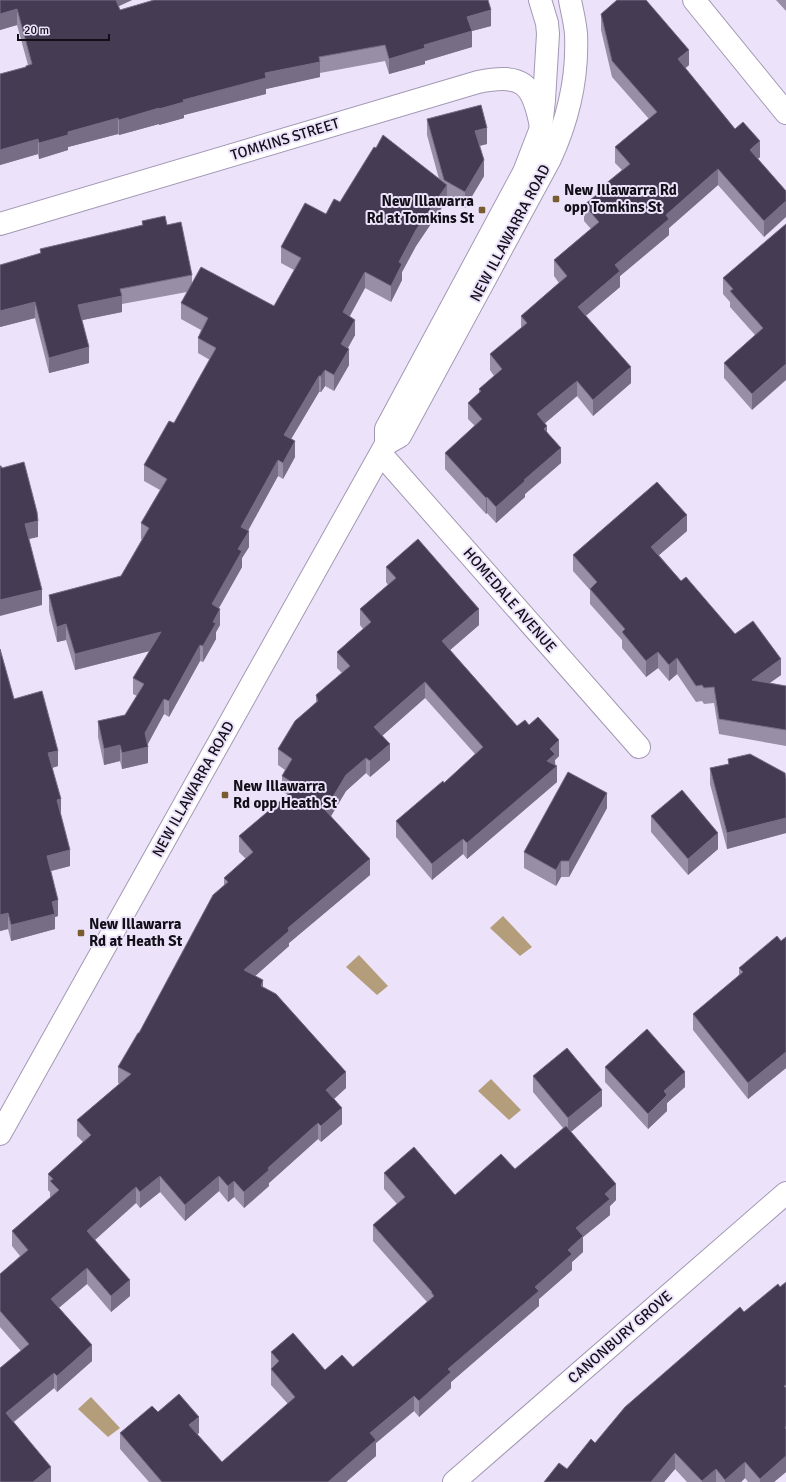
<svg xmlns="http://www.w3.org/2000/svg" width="786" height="1482" font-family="Signika,sans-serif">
  <rect width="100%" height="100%" fill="#ece3fa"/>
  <g fill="#b49d7b">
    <polygon points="503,916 532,947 520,956 490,928"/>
    <polygon points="359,955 388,986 377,995 346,967"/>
    <polygon points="491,1079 521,1110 509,1120 478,1091"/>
    <polygon points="91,1397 120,1428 108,1437 78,1409"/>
  </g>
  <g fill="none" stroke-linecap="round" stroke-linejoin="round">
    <defs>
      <g id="minor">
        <polyline points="694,0 786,113"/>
        <path d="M0,224L478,82C523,73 533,83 541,127"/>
        <polyline points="381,454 639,747"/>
        <polyline points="454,1482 786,1193"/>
      </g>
      <g id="secondary">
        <polyline points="386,444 386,429 524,172 541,128 544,100 548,34 547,23 540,0"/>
        <path d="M0,1134L386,444L400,436L550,159C568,120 578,78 576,34C575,22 572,11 570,0"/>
      </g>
    </defs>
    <use href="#minor" stroke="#a398b4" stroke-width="24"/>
    <use href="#secondary" stroke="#a398b4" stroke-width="24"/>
    <use href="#minor" stroke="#fff" stroke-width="22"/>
    <use href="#secondary" stroke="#fff" stroke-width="22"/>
  </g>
  <g fill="#988fa6">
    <polygon points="0,0 132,0 118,6 120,10 491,26 472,31 472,47 425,61 425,64 389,74 385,61 320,73 320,77 266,89 266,94 184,115 184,118 159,125 159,124 119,135 118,134 68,147 68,150 39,159 38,154 0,165 0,74 26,67 26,66 28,65 17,25 0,30"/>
    <polygon points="776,0 786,0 786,11"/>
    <polygon points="601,14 689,65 685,68 735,129 760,157 758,159 786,191 764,237 718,185 669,228 669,235 620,276 620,287 586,316 631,383 593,416 577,396 545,423 547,432 561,463 525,494 525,497 496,523 487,513 486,514 445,469 445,453 475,426 468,419 468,403 479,393 479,389 494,376 490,370 490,354 521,328 521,316 559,283 554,276 554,260 591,229 584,221 584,205 598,193 598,190 622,170 615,163 615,147 649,119 612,77 601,30"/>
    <polygon points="427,119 487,144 479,146 484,176 465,208 447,197 447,200 416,246 402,272 402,280 391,302 365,288 350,316 355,335 348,348 349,365 334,391 325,386 321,392 319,392 291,439 295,457 283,479 278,476 248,531 249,547 242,558 242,567 219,608 220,625 216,632 216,639 203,662 200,661 169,717 164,714 148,744 148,763 122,769 120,761 104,765 98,737 98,721 125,715 137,696 133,694 133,678 150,651 75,670 66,640 57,642 49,611 49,595 121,576 142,539 141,539 141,523 160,490 144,481 144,465 174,423 210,360 198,353 198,338 201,330 181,319 181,303 187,292 122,304 122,312 82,320 89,363 49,373 35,318 0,327 40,253 40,249 142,226 142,221 167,225 192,275 192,283 274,306 294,270 281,263 281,247 326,214 340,202 439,179 427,135"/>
    <polygon points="786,224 752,410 724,378 724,363 755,335 730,307 730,302 723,294 723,278"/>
    <polygon points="687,531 659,555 681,581 735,634 781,675 769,683 786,686 786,746 719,734 714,703 704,704 702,701 696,702 677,674 669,681 658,668 646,677 622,648 622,640 590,604 590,590 573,571 573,555"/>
    <polygon points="386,567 479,625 450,650 517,726 559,756 555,760 557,782 467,859 463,854 432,880 396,837 396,821 444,783 475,754 425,698 382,736 390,760 370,777 366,773 346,791 331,816 370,875 289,943 289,946 255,976 263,988 346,1088 334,1099 342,1124 321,1142 318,1139 269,1183 269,1186 244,1208 234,1197 228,1202 219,1191 185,1221 160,1192 140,1208 136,1203 95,1240 130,1296 111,1312 87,1284 59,1308 92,1361 57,1392 54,1388 14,1422 51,1482 0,1482 21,1351 0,1327 0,1274 20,1256 12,1246 12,1231 51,1197 50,1197 50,1192 48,1190 48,1174 83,1142 77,1136 77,1120 120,1084 118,1083 118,1067 139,1033 224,886 224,878 246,859 239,852 239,836 288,795 282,791 282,776 285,770 278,765 278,749 316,702 316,695 342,673 337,668 337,652 363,629 360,625 360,609 388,585 386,582"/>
    <polygon points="0,649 14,699 58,766 52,768 70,866 51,871 58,916 55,917 55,929 11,941 8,929 0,931"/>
    <polygon points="728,759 786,779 786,833 727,849 710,784 710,768 728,764"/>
    <polygon points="607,808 569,877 561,877 556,886 524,868 524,852"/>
    <polygon points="651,816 718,849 688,875 651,832"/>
    <polygon points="786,937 786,1068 748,1099 693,1030 693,1014 739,976 739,968 781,941"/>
    <polygon points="605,1067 685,1087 667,1103 667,1111 648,1129 605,1082"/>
    <polygon points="533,1076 602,1106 571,1132 616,1200 610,1206 610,1215 583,1237 583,1252 572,1262 572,1270 539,1299 539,1306 451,1382 451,1388 419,1417 414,1411 376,1443 376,1456 346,1482 149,1482 120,1449 120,1433 158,1412 199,1433 197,1434 222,1462 288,1404 271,1385 271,1352 325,1370 353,1367 427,1302 373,1241 373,1225 397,1204 384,1189 384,1173 455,1195 515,1169 563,1128 533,1092"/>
    <polygon points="786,1282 786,1472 774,1482 748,1482 745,1478 741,1482 687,1482 675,1469 664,1482 544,1482 567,1469 595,1443 744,1312 780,1287"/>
  </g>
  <g fill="#776d85">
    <polygon points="113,0 132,0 113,9"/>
    <polygon points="17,9 17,25 0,30 0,14"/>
    <polygon points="491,10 491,26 472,31 472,47 425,61 425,64 389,74 389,59 424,45 467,17"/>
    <polygon points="689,50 689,65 678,75 678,59"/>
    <polygon points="320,62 320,77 266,89 266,94 184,115 184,118 159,125 159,109 183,100 265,73"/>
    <polygon points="159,108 159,124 119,135 119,120"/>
    <polygon points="118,118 118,134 68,147 68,150 39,159 39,143 68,132"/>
    <polygon points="487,128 487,144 475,147 475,131"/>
    <polygon points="38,139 38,154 0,165 0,150"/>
    <polygon points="760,141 760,157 750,166 750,150"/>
    <polygon points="484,160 484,176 465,208 465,192"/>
    <polygon points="718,169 718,185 669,228 669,235 620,276 620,287 578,322 578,307 615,265 666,215"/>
    <polygon points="447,185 447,200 416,246 402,272 402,280 391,302 391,286 399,262 416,230"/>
    <polygon points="786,201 786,217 764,237 764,221"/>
    <polygon points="365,272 365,288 343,328 343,312"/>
    <polygon points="122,296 122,312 78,321 78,305"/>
    <polygon points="35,302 35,318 0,327 0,311"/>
    <polygon points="355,320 355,335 341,360 341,344"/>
    <polygon points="89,347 89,363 49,373 49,358"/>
    <polygon points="349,349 349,365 334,391 334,375"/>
    <polygon points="786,364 786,380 752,410 752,394"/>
    <polygon points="631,367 631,383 593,416 593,400"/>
    <polygon points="325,370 325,386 321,392 321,376"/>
    <polygon points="319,376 319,392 284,451 284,435"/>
    <polygon points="577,381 577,396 537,430 537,414"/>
    <polygon points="547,426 547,442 544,429"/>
    <polygon points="295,441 295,457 283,479 283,463"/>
    <polygon points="561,448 561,463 525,494 525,497 496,523 496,507 524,480"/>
    <polygon points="278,460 278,476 241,543 241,527"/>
    <polygon points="487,497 487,513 486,514 486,498"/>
    <polygon points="687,515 687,531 651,562 651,547"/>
    <polygon points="38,521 38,537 25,540 25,524"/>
    <polygon points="249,531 249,547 242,558 242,567 212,620 212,604 238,549"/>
    <polygon points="42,590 42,605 0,616 0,600"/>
    <polygon points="220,609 220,625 216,632 216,639 203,662 203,646 213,622"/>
    <polygon points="479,609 479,625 442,657 442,641"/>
    <polygon points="66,624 66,640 57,642 57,627"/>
    <polygon points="161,632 161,648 75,670 75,654"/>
    <polygon points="200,645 200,661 169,717 169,701"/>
    <polygon points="658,652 658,668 646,677 646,661"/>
    <polygon points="677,658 677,674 669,681 669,665"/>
    <polygon points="781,659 781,675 752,696 752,680"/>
    <polygon points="425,682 425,698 374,743 374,727"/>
    <polygon points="164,699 164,714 146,747 148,747 148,763 122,769 122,753 145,733"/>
    <polygon points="559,740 559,756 555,760 555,768 557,766 557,782 467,859 467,843 547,761 550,749"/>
    <polygon points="390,744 390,760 370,777 370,761"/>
    <polygon points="120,745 120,761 104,765 104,749"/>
    <polygon points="58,751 58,766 48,769 48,753"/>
    <polygon points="366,758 366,773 346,791 325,826 325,810 346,775"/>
    <polygon points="607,793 607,808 569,877 569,861"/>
    <polygon points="61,799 61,815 57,800"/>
    <polygon points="786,818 786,833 727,849 727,833"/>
    <polygon points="718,833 718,849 688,875 688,859"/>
    <polygon points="463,839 463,854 432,880 432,864"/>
    <polygon points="70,850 70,866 47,872 47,856"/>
    <polygon points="370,859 370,875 289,943 289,946 244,986 244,970 288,928"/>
    <polygon points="561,861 561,877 556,886 556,870"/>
    <polygon points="58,900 58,916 55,917 55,929 11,941 11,925 52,902"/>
    <polygon points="8,913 8,929 0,931 0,915"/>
    <polygon points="263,980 263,996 261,986"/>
    <polygon points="786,1052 786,1068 748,1099 748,1083"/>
    <polygon points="346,1072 346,1088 326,1106 326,1090"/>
    <polygon points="685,1072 685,1087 667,1103 667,1111 648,1129 648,1114 664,1091"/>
    <polygon points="602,1090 602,1106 568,1134 568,1118"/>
    <polygon points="342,1108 342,1124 321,1142 321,1126"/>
    <polygon points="318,1123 318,1139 269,1183 269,1186 244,1208 244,1192 268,1168"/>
    <polygon points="160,1176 160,1192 140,1208 140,1192"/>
    <polygon points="219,1176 219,1191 185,1221 185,1205"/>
    <polygon points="234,1181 234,1197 228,1202 228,1186"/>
    <polygon points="616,1184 616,1200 610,1206 610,1215 583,1237 583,1252 572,1262 572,1270 539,1299 539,1306 451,1382 451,1388 419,1417 419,1401 448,1369 535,1287 568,1250 576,1228 605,1194"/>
    <polygon points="136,1187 136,1203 87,1247 87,1231"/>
    <polygon points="87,1268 87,1284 51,1314 51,1299"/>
    <polygon points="130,1280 130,1296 111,1312 111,1296"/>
    <polygon points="92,1345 92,1361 57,1392 57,1376"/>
    <polygon points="54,1373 54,1388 6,1428 6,1413"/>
    <polygon points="414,1396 414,1411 376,1443 376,1456 346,1482 328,1482 370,1433"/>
    <polygon points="199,1417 199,1433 189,1441 189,1425"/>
    <polygon points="675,1453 675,1469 664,1482 651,1482"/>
    <polygon points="786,1456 786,1472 774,1482 760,1482 760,1479"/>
    <polygon points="745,1462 745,1478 741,1482 725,1482 725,1480"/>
    <polygon points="51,1467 51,1482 33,1482"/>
    <polygon points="716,1469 716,1482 702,1482 702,1481"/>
  </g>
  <g fill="#453b53" stroke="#776d85">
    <polygon points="0,0 116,0 120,10 154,0 488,0 491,10 467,17 472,31 424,45 425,48 389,59 385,45 319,57 320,62 265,73 266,78 183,100 184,102 159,109 159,108 119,120 118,118 68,132 68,135 39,143 38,139 0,150 0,74 26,67 26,66 32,64 17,9 0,14"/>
    <polygon points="617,0 646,0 689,50 678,59 735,129 743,122 760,141 750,150 786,191 786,201 764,221 718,169 666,215 669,219 615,265 620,271 578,307 631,367 593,400 577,381 537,414 547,426 544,429 561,448 524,480 525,481 496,507 487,497 486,498 445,453 482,419 468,403 481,391 479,389 502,369 490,354 527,323 521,316 567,276 554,260 599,222 584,205 600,192 598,190 630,164 615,147 657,112 612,61 601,14"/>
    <polygon points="481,105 487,128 475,131 484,160 465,192 444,180 427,119"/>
    <polygon points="383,135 447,185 416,230 399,262 402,264 391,286 365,272 343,312 355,320 341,344 349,349 334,375 325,370 321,376 319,376 284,435 295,441 283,463 278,460 241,527 249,531 238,549 242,551 212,604 220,609 213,622 216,623 203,646 200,645 169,701 164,699 145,733 148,747 122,753 120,745 104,749 98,721 125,715 144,684 133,678 161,632 75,654 66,624 57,627 49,595 121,576 149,528 141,523 167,479 144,465 169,421 174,423 216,348 198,338 208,318 181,303 201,267 274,306 301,258 281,247 305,203 326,214 334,199 340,202 374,147 376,148"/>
    <polygon points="165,216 167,225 181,222 192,275 120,289 122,296 78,305 89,347 49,358 35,302 0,311 0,265 41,253 40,249 143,225 142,221"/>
    <polygon points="786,224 786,364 752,394 724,363 763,328 730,291 733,289 723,278"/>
    <polygon points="24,462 37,512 38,521 25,524 42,590 0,600 0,466 1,466 2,468"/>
    <polygon points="657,482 687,515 651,547 681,581 686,577 735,634 753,621 781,659 752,680 786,686 786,730 719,719 714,687 704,688 702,685 696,686 677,658 669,665 658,652 646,661 622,632 625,629 590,589 597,582 573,555"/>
    <polygon points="418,539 479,609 442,641 517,726 525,720 529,725 538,717 559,740 550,749 555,754 547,761 557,766 467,843 463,839 432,864 396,821 443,781 444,783 483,747 425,682 374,727 390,744 370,761 366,758 346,775 325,810 370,859 288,928 289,931 244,970 263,980 261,986 276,994 346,1072 326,1090 342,1108 321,1126 318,1123 268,1168 269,1170 244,1192 234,1181 228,1186 219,1176 185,1205 160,1176 140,1192 136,1187 87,1231 130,1280 111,1296 87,1268 51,1299 92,1345 57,1376 54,1373 6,1413 51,1467 33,1482 0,1482 0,1368 29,1344 0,1311 0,1274 28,1250 12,1231 59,1190 50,1181 53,1179 48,1174 91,1135 77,1120 131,1074 118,1067 138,1033 139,1033 213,895 228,882 224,878 253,852 239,836 298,786 282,776 292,759 278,749 295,721 318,701 316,695 350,666 337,652 371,622 360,609 396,578 386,567"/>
    <polygon points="0,649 14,699 42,691 58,751 48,753 61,799 57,800 70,850 47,856 58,900 52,902 55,914 11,925 8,913 0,915"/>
    <polygon points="750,754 785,773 786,779 786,818 727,833 710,768 729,764 728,759"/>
    <polygon points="568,772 607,793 569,861 561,861 556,870 524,852"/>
    <polygon points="682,790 718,833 688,859 651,816"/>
    <polygon points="777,936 781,941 786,937 786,1052 748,1083 693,1014 743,972 739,968"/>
    <polygon points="647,1029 685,1072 664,1091 667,1095 648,1114 605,1067"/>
    <polygon points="567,1048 602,1090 568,1118 533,1076"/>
    <polygon points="566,1126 616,1184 605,1194 610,1199 576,1228 583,1236 568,1250 572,1254 535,1287 539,1291 448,1369 451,1372 419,1401 414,1396 370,1433 376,1440 328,1482 162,1482 120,1433 152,1406 158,1412 179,1394 199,1417 189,1425 222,1462 295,1397 271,1369 279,1361 271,1352 293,1333 325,1370 342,1355 353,1367 434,1296 431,1292 432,1292 373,1225 405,1197 384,1173 414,1147 455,1195 501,1154 515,1169"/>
    <polygon points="786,1282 786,1385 784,1386 786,1388 786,1426 785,1428 786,1429 786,1456 760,1479 745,1462 725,1480 716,1469 702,1481 675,1453 651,1482 544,1482 559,1463 567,1469 591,1439 595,1443 625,1407 740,1307 744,1312 778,1284 780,1287"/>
  </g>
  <g fill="#795c2f" stroke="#ece3fa" stroke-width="1.5">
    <rect x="552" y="195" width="8" height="8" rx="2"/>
    <rect x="478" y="206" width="8" height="8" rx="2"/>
    <rect x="221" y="791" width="8" height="8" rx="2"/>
    <rect x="77" y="929" width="8" height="8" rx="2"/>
  </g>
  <g text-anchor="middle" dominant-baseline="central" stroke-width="4" stroke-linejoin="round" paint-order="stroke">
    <g font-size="15" fill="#130f19" stroke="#ece3fa">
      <text transform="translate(285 139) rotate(-17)">TOMKINS STREET</text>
      <text transform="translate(510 233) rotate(-62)">NEW ILLAWARRA ROAD</text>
      <text transform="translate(510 600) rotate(49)">HOMEDALE AVENUE</text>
      <text transform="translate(193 789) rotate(-61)">NEW ILLAWARRA ROAD</text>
      <text transform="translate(620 1337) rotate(-41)">CANONBURY GROVE</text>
    </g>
    <g font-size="15" font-weight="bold" fill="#130f19" stroke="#ece3fa" text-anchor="start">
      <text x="564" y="190">New Illawarra Rd<tspan x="564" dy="17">opp Tomkins St</tspan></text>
      <text x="474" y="201" text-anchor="end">New Illawarra<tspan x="474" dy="17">Rd at Tomkins St</tspan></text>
      <text x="233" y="786">New Illawarra<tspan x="233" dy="17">Rd opp Heath St</tspan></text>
      <text x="89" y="924">New Illawarra<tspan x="89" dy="17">Rd at Heath St</tspan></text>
    </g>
  </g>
  <path d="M18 34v6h91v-6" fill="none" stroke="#130f19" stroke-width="2"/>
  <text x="24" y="34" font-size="12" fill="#130f19" stroke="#ece3fa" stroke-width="3" paint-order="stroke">20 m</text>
</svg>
